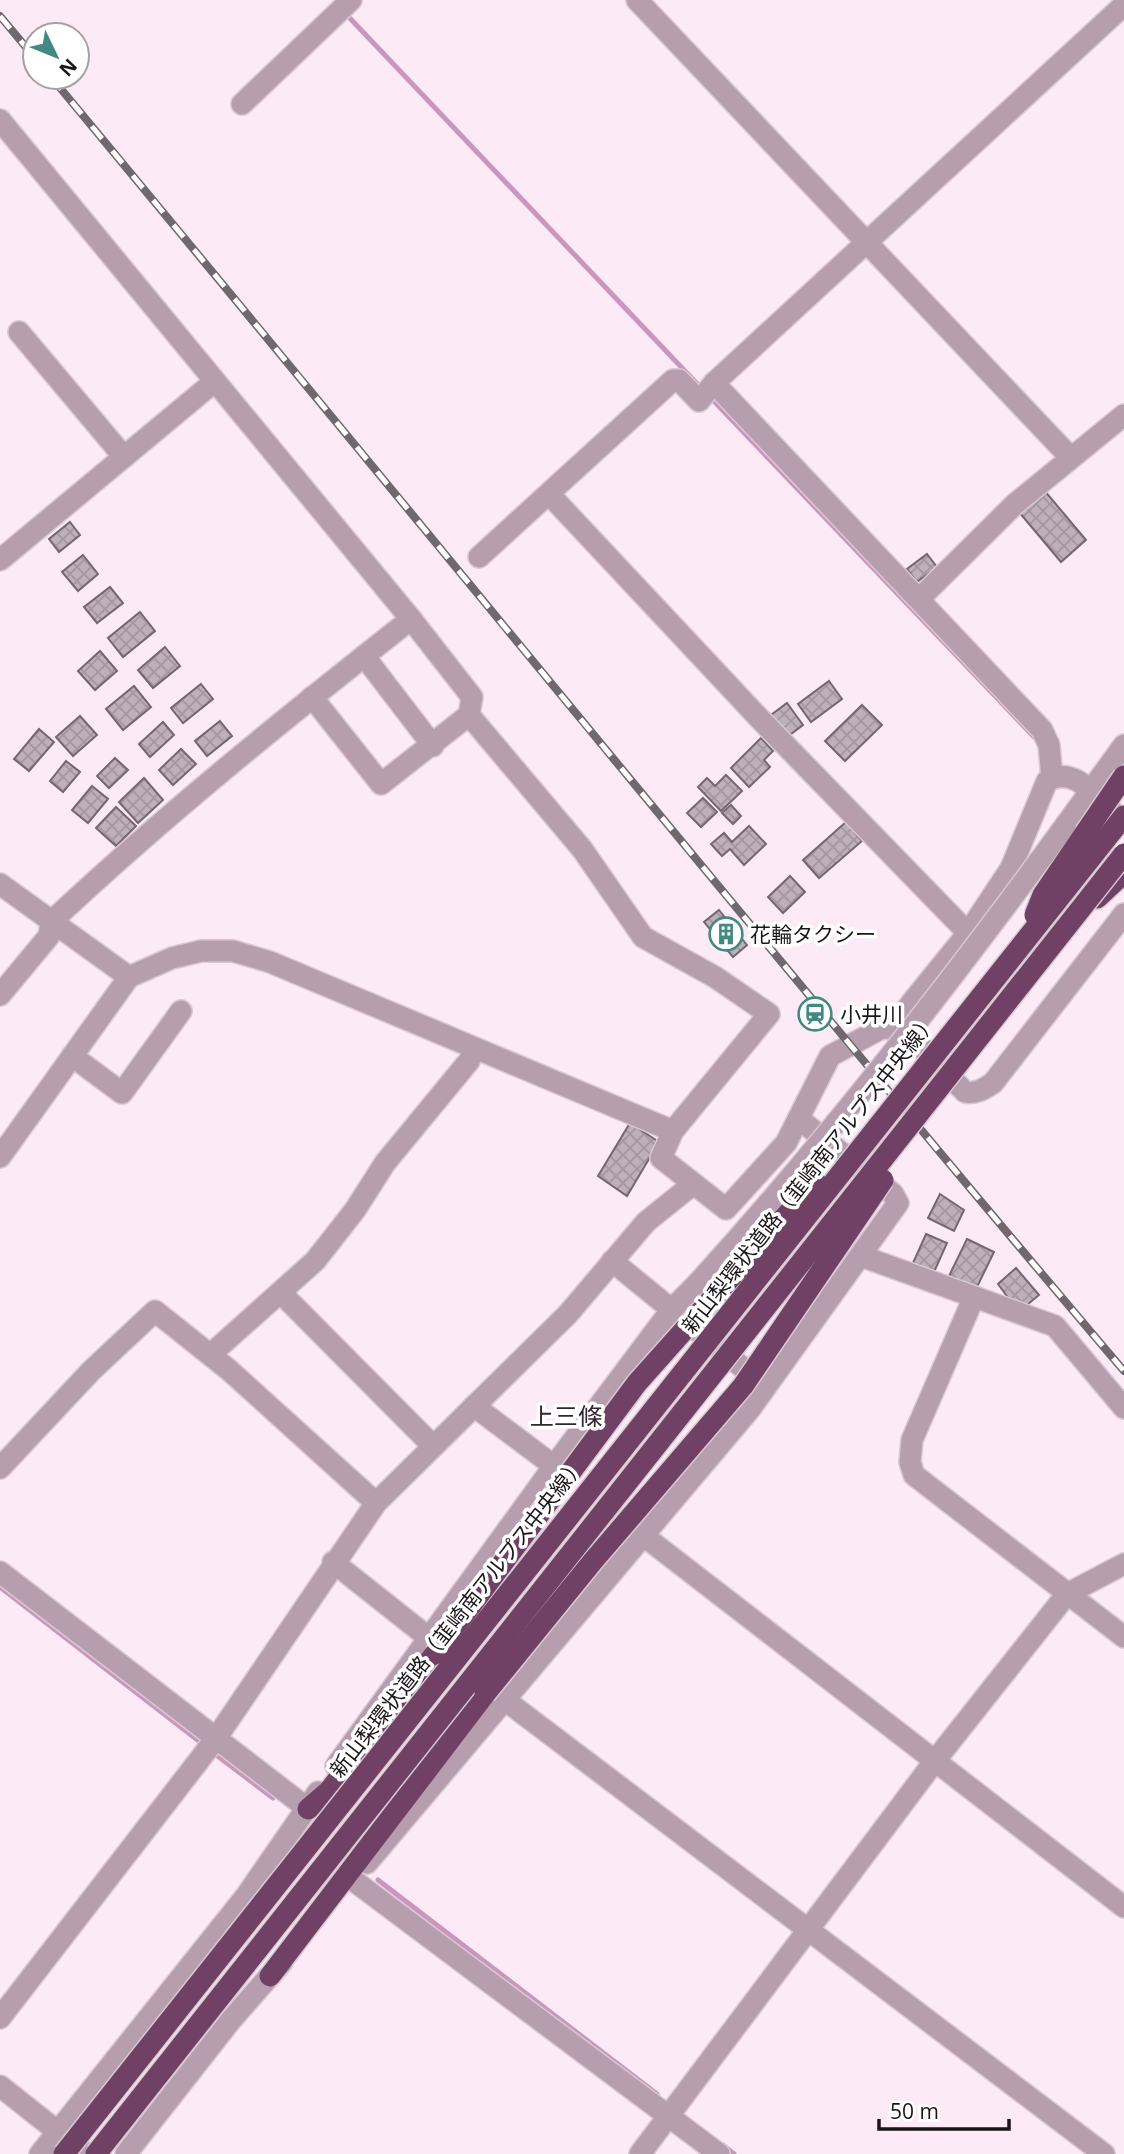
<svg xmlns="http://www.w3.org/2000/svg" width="1124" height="2154" font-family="'Open Sans','Noto Sans JP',sans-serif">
  <defs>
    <pattern id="building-cross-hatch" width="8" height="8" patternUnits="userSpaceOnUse" patternTransform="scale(1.75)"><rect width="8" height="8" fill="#bfafba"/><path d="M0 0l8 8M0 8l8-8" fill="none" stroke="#a4969f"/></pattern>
  </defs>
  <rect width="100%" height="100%" fill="#fcebf7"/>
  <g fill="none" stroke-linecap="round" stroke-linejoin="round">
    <g stroke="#ca96bc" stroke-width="5">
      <polyline points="344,12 703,390"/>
      <polyline points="710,397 1034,737"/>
      <polyline points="0,1587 204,1745"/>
      <polyline points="211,1751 273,1798"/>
      <polyline points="378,1880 657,2094"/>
      <polyline points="723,2145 734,2154"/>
    </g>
  </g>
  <g fill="url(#building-cross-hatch)" stroke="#756671" stroke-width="2">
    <polygon points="1044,490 1086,540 1061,562 1019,512"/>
    <polygon points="70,522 80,535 59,552 49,539"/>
    <polygon points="927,554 937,567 917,582 907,569"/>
    <polygon points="83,555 98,574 78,591 62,572"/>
    <polygon points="110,587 123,603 97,623 84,607"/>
    <polygon points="140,612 155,631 123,657 108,638"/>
    <polygon points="165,647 180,666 153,688 138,670"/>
    <polygon points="100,651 117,671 95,690 78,671"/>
    <polygon points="829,681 842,699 811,722 798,704"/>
    <polygon points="201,684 213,699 183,723 171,708"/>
    <polygon points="134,686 151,707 123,730 106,709"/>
    <polygon points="787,703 803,725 787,737 771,715"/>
    <polygon points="862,705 882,725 845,761 825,741"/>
    <polygon points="80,716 97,735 73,756 56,737"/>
    <polygon points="220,721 232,736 207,756 195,741"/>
    <polygon points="163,722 174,735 150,757 139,744"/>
    <polygon points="39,729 54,742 29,771 14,759"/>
    <polygon points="761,738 773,751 764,760 770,767 749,787 731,768"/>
    <polygon points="181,749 196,764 173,785 159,770"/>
    <polygon points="115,758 128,770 109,788 97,776"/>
    <polygon points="66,761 80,772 63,792 50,781"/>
    <polygon points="726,775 742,791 721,811 698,787 707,778 715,786"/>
    <polygon points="144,778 163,800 138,823 119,802"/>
    <polygon points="92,786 108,799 88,823 72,810"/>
    <polygon points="703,798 717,812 701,827 687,813"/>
    <polygon points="731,805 741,816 733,824 722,813"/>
    <polygon points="116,807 136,826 116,846 96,828"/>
    <polygon points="846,822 862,841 819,878 803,860"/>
    <polygon points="749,826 766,844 744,865 730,849 722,856 711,844 724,833 732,842"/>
    <polygon points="790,876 805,892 783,913 768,897"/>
    <polygon points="719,910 747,945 733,957 704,922"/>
    <polygon points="630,1123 659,1142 627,1196 598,1176"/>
    <polygon points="940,1194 964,1210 954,1231 928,1218"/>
    <polygon points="926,1234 947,1243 934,1272 913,1263"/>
    <polygon points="967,1239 994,1252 976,1289 949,1276"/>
    <polygon points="1016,1268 1039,1295 1027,1305 1009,1299 998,1284"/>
  </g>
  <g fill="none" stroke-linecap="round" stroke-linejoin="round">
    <defs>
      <g id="minor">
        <polyline points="637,0 1070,457"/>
        <polyline points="242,104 351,0"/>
        <polyline points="0,120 411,619 472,697 469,715 582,849 643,937 715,977 769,1014 673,1131"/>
        <polyline points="19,332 124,457"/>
        <polyline points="714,383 1042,730 1049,745 1052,778"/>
        <polyline points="549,494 759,718 968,933"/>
        <polyline points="479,557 673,380 679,380 699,401 714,383 1124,5"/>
        <polyline points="0,560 214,382"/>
        <polyline points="920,598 1015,504 1124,415"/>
        <polyline points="364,656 433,746"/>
        <polyline points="312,697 381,784 469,715"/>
        <polyline points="1065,826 1124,745"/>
        <polyline points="0,884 129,977"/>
        <path d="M0,995L49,936L51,922C166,814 288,716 411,619"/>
        <path d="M901,1026L902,1016L912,1002L968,933L1011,868L1047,781C1075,764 1097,799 1117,816"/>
        <polyline points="72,1056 122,1093 181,1011"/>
        <path d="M0,1157L129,977L172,958L201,951H233L270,962L673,1131L661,1158L726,1209L786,1143L830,1056L880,1029L901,1026L965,1092C976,1094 984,1089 993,1083L1124,914"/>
        <polyline points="861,1256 1055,1326 1124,1408"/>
        <polyline points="612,1261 764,1385"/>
        <polyline points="281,1293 433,1446"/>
        <polyline points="974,1297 912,1440 910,1462 914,1475 1124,1637"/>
        <polyline points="211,1354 315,1261 355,1210 385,1163 469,1061 474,1050"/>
        <polyline points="474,1406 554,1466"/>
        <polyline points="0,1468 91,1371 155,1311 229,1370 376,1503"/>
        <polyline points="644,1536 1124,1907"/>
        <polyline points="333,1562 429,1638"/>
        <polyline points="0,1572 308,1809"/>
        <polyline points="505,1700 1104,2154"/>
        <polyline points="336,1766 554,1466 672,1309 697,1284"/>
        <polyline points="367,1863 750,1409 898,1203 893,1194 799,1119"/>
        <polyline points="353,1880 719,2154"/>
        <polyline points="0,2018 217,1737 376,1503 568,1314 646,1222 692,1185"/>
        <polyline points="0,2086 86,2154"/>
        <polyline points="40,2154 246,1896 318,1792"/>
        <polyline points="126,2154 231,2020 282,1962"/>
        <polyline points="640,2154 934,1762 1067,1594 1124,1564"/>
      </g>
      <g id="highway">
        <polyline points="1097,898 1124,873"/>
        <polyline points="308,1809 329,1791 435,1654"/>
        <polyline points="270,1976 485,1694"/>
      </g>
    </defs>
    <use href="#minor" stroke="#d8c9d3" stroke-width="24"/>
    <use href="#highway" stroke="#d8c9d3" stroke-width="24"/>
    <use href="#minor" stroke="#b69eaf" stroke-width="21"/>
    <use href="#highway" stroke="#704164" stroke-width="21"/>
    <defs>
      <g id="rail">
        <polyline points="0,16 35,58"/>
        <path d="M51,77C409,508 762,944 1124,1371"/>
      </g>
    </defs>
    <use href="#rail" stroke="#71676e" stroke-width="8"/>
    <use href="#rail" stroke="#fff" stroke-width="5" stroke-dasharray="16" stroke-linecap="butt"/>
    <defs>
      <path id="minor-bridge" d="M697,1284C829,1139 949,984 1065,826"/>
      <g id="highway-bridge">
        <polyline points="1035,915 1043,895 1124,776"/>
        <polyline points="435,1654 637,1383 816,1182"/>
        <polyline points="485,1694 593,1561 743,1386 883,1180"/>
        <polyline points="64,2154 1124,816"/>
        <polyline points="96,2154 1124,854"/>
      </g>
    </defs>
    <use href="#minor-bridge" stroke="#d8c9d3" stroke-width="24" stroke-linecap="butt"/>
    <use href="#highway-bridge" stroke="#d8c9d3" stroke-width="24" stroke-linecap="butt"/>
    <use href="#minor-bridge" stroke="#b69eaf" stroke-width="21"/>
    <use href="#highway-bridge" stroke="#704164" stroke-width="21"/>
  </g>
  <defs>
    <symbol id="building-ring" viewBox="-11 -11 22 22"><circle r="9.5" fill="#fff" stroke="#428981" stroke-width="1.5"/><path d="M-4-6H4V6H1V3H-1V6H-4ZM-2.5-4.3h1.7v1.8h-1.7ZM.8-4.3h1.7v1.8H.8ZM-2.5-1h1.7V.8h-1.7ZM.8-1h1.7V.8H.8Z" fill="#428981"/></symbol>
    <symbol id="station-ring" viewBox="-11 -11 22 22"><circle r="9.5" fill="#fff" stroke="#428981" stroke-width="1.5"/><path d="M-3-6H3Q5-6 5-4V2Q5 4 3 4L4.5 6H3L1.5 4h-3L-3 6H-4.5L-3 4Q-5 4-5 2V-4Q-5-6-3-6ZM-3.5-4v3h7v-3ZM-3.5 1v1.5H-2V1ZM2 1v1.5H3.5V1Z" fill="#428981"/></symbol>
  </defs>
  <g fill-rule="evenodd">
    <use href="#building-ring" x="707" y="915" width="38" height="38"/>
    <use href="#station-ring" x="796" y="995" width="38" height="38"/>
  </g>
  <g text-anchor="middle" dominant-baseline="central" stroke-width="7" stroke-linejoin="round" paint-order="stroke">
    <g font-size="21" fill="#1b1519" stroke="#fff" text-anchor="start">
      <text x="750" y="934">花輪タクシー</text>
      <text x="840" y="1014">小井川</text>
    </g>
    <g font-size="21" fill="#1b1519" stroke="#fff">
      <text transform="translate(809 1173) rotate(-52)">新山梨環状道路（韮崎南アルプス中央線）</text>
      <text transform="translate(457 1617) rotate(-52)">新山梨環状道路（韮崎南アルプス中央線）</text>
    </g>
    <g font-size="24" fill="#32262f" stroke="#fff">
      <text x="566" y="1415">上三條</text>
    </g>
  </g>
  <g transform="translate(56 56) rotate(133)"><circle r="33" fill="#ffffff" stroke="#a4a1a3" stroke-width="2"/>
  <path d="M0-5L12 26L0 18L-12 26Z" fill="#428981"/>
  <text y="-10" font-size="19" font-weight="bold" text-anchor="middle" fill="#1b1519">N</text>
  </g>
  <path d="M879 2119v10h130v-10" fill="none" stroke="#1b1519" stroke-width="3.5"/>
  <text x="890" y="2119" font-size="21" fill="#1b1519" stroke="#ffffff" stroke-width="5" paint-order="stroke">50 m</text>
</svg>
